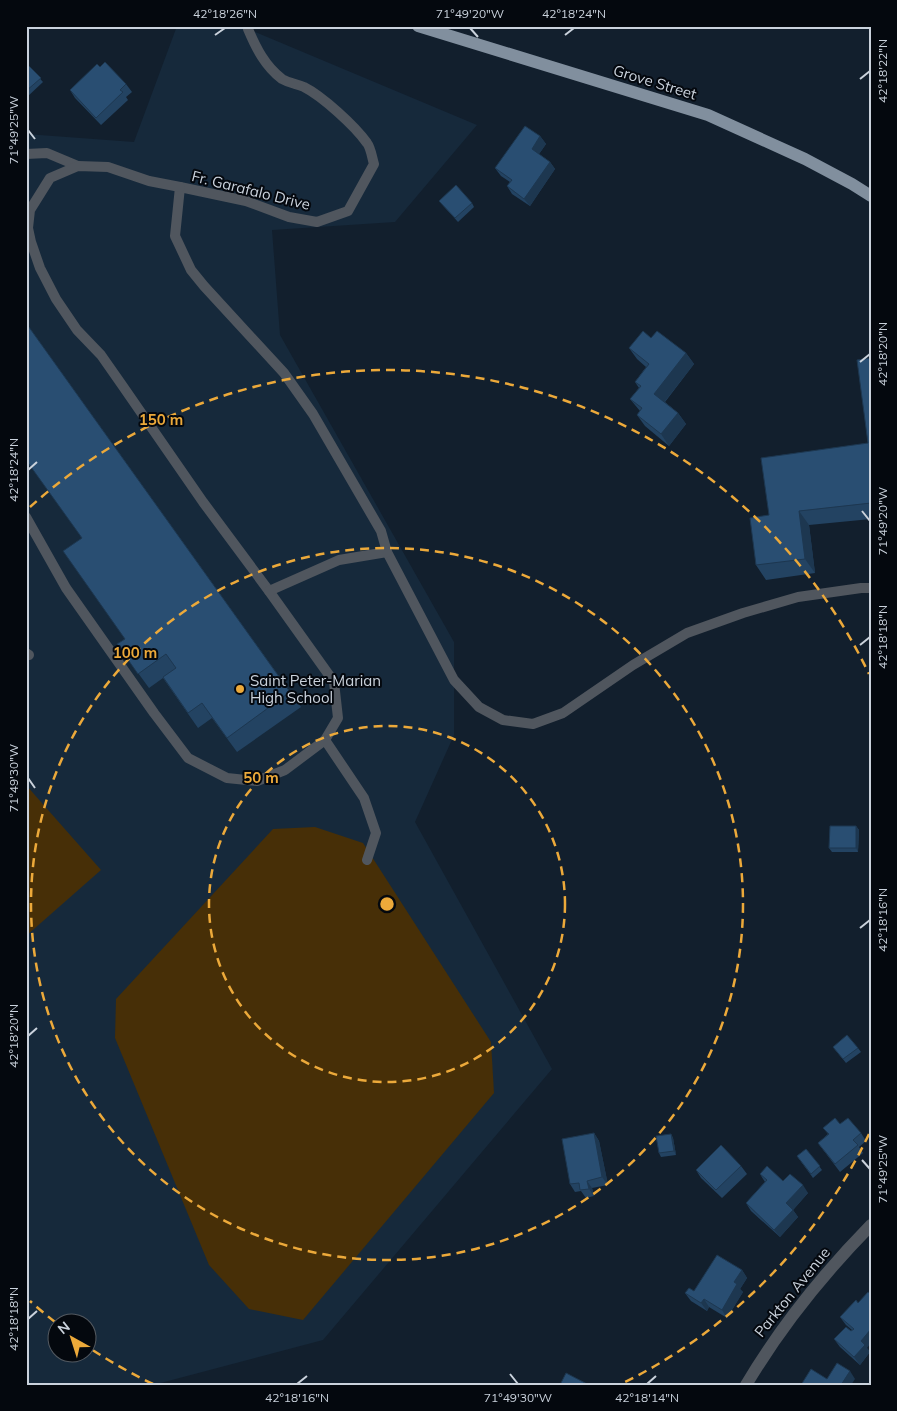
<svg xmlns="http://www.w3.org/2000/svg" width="897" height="1411" font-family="Mulish,sans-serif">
  <rect width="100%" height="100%" fill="#121f2d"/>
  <path fill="#16293b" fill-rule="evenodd" d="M177,26H241L477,125L395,222L272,230L280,335L454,642V735L415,822L552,1069L323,1340L153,1385H26V134L134,142ZM58,1324H88V1354H58Z"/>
  <g fill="#472f07">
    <polygon points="26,785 101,870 26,936"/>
    <polygon points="315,827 363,843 491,1042 494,1093 303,1320 249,1309 209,1265 115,1038 116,999 273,829"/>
  </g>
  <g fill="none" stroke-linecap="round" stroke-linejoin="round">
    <g stroke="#50565e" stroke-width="10">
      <path d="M249,26L248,29C256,48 265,66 282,79C289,83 297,84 304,87C322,96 355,126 367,143C371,148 372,158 374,164L348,211L317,222L289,217L246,201L180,187L175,236L191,270L204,286L284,373L313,414L381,531L387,552L454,680L479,707L503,720L533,724L563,713L633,665L687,633L743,613L798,597L861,588H871"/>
      <polyline points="26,154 47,153 78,166"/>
      <polyline points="26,517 66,588 154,713 188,758 227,778 257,781 285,770 325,740 338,718 334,682 269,591 203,502 122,385 101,355 77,330 56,299 40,268 31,242 28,228 30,210 50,178 78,166 108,167 149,181 180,187"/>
      <polyline points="269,591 339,560 387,552"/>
      <polyline points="26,653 29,655"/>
      <polyline points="325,740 364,798 376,833 367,860"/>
    </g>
    <path stroke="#50565e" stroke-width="12" d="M746,1385C781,1326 823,1274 871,1225"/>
    <polyline stroke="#818f9e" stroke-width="12" points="418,26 708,115 805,159 852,184 871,196"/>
  </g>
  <g fill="#234362">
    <polygon points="26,63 43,82 26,98"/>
    <polygon points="100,67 126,84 132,92 126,97 128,100 101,125 75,98 70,90"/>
    <polygon points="540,136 546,144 539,154 550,162 555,169 530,206 512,194 507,186 510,182 501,176 495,168"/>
    <polygon points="439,201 472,203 474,207 458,222"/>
    <polygon points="26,323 301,707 237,752 212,718 198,728 163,678 149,688 117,644 125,639 81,538"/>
    <polygon points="651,338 686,353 694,364 665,402 678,413 686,424 669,446 645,426 637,415 640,411 630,399 639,388 635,382 646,367 637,359 629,348"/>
    <polygon points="871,358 871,519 809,525 815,573 766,580 756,565 769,515 868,443"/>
    <polygon points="856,826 859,830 858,852 832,852 829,848"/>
    <polygon points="833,1047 858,1048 861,1052 846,1063"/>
    <polygon points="840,1124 861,1133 866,1141 859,1147 863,1153 840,1172 818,1143 828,1134 823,1128"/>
    <polygon points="594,1133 599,1141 608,1185 592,1188 594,1196 586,1198 581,1191 575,1192 570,1184"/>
    <polygon points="671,1134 673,1138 676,1155 661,1157 659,1153"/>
    <polygon points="806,1149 822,1170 813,1178 797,1156"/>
    <polygon points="741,1166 747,1174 722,1198 701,1178 696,1170"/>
    <polygon points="760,1174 783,1181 808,1193 793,1210 798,1217 780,1237 751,1211 746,1203 765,1182"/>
    <polygon points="742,1270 747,1278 740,1289 743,1292 727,1318 709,1307 707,1311 691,1301 685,1293 694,1291"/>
    <polygon points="856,1300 867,1348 870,1352 860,1365 840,1347 834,1339 852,1330 846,1325 840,1317"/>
  </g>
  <g fill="#1d3750">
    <polygon points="540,136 546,144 537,157 532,149"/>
    <polygon points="550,162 555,169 530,206 524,199"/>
    <polygon points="686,353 694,364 662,405 654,394"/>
    <polygon points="678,413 686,424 669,446 661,434"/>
    <polygon points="799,511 809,525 815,573 805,559"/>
    <polygon points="856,826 859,830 858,852 856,848"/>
    <polygon points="594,1133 599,1141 608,1185 602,1177"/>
    <polygon points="671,1134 673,1138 676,1155 674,1151"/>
    <polygon points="587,1181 592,1188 594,1196 589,1189"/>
    <polygon points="803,1185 808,1193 793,1210 798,1217 780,1237 774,1230 786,1203"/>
    <polygon points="742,1270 747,1278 740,1289 743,1292 727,1318 722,1310 734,1282"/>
    <polygon points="704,1299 709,1307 707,1311 701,1303"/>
    <polygon points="871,1329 871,1343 867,1348 870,1352 860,1365 854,1357 861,1341"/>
    <polygon points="850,1371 855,1379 851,1385 841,1385"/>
  </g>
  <g fill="#294e72" stroke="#1d3750">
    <polygon points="105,62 126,84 120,90 123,92 96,118 70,90 97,64 100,67"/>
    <polygon points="26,63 41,78 26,91"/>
    <polygon points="525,126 540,136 532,149 550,162 524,199 507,186 512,180 495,168"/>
    <polygon points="456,185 472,203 455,218 439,201"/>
    <polygon points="26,323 290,692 227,738 202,703 188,713 163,677 176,668 166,654 138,674 117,644 125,639 63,551 82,538 26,460"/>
    <polygon points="643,331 651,338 657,331 686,353 654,394 678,413 661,434 637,415 642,408 630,399 641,386 635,382 649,364 629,348"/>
    <polygon points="871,358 871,503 799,511 805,559 756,565 750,518 769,515 761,458 868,443 857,360"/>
    <polygon points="830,826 856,826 856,848 829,848"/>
    <polygon points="847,1035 858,1048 843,1059 833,1047"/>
    <polygon points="835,1118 840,1124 848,1118 861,1133 853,1140 858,1145 835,1164 818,1143 829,1134 823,1128"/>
    <polygon points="594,1133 602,1177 587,1181 589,1189 580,1190 579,1183 570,1184 562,1139"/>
    <polygon points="671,1134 674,1151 659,1153 656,1136"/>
    <polygon points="721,1145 741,1166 716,1190 696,1170"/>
    <polygon points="806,1149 820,1166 811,1174 797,1156"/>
    <polygon points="767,1166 783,1181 790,1174 803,1185 786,1203 793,1210 774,1230 746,1203 767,1180 760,1174"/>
    <polygon points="717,1255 742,1270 734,1282 737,1284 722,1310 704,1299 701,1303 685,1293 689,1288 694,1291"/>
    <polygon points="868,1292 871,1294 871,1329 861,1341 865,1345 854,1357 834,1339 846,1327 851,1331 854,1329 840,1317 856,1300 858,1303"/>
    <polygon points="837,1363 850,1371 841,1385 801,1385 811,1369 827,1379"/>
    <polygon points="566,1373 589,1385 560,1385"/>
  </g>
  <path fill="none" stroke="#cad2dc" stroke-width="2" d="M470,28L478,37M215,35L225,28M565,35L574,28M860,79L870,71M28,130L35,139M860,362L870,354M28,470L37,462M862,511L870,521M860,645L870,637M28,778L35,788M860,928L870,920M28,1036L37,1028M862,1160L870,1169M28,1319L37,1311M510,1374L518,1384M297,1384L307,1376M647,1384L656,1376"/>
  <g fill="none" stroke="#eca93a" stroke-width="2.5" stroke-dasharray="9 6">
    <circle cx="387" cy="904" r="178"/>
    <circle cx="387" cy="904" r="356"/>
    <path d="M869 1134A534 534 0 0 1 621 1384M153 1384A534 534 0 0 1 88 1347M55 1322A534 534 0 0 1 30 1301M30 507A534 534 0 0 1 869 674"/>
  </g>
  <circle fill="#eca93a" stroke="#04080e" stroke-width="2" cx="240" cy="689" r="5"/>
  <g text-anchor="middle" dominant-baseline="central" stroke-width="4" stroke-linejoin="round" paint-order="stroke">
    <g font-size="15" fill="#cad2dc" stroke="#04080e">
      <text transform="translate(655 82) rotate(17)">Grove Street</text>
      <text transform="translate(251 190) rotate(14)">Fr. Garafalo Drive</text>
      <text transform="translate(792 1292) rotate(-51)">Parkton Avenue</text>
    </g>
    <g font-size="15" fill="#cad2dc" stroke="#04080e" text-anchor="start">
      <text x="250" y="680">Saint Peter-Marian<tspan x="250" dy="17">High School</tspan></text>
    </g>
  </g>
  <circle cx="387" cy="904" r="8" fill="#eca93a" stroke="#04080e" stroke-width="2.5"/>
  <g font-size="15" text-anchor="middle" font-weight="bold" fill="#eca93a" stroke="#04080e" stroke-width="4" stroke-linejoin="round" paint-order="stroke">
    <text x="161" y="425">150 m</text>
    <text x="135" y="658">100 m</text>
    <text x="261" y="783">50 m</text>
  </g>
  <rect width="897" height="1411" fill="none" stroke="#04080e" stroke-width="55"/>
  <g transform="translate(72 1338) rotate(321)"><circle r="24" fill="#04080e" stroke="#535960"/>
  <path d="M0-4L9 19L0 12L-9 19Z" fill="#eca93a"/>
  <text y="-8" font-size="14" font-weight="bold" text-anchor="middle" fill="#cad2dc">N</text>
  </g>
  <rect x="28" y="28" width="842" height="1356" fill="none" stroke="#cad2dc" stroke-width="2"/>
  <g font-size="12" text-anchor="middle" fill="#cad2dc">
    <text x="225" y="18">42°18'26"N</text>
    <text x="470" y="18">71°49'20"W</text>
    <text x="574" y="18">42°18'24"N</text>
    <text transform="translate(883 71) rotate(-90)" y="4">42°18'22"N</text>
    <text transform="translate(14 130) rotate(-90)" y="4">71°49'25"W</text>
    <text transform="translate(883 354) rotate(-90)" y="4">42°18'20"N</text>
    <text transform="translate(14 470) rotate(-90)" y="4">42°18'24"N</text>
    <text transform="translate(883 521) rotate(-90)" y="4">71°49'20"W</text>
    <text transform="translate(883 637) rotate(-90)" y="4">42°18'18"N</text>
    <text transform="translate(14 778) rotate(-90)" y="4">71°49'30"W</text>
    <text transform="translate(883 920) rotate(-90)" y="4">42°18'16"N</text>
    <text transform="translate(14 1036) rotate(-90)" y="4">42°18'20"N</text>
    <text transform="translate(883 1169) rotate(-90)" y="4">71°49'25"W</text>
    <text transform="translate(14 1319) rotate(-90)" y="4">42°18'18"N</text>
    <text x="297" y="1402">42°18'16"N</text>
    <text x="518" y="1402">71°49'30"W</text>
    <text x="647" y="1402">42°18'14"N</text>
  </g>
</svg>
